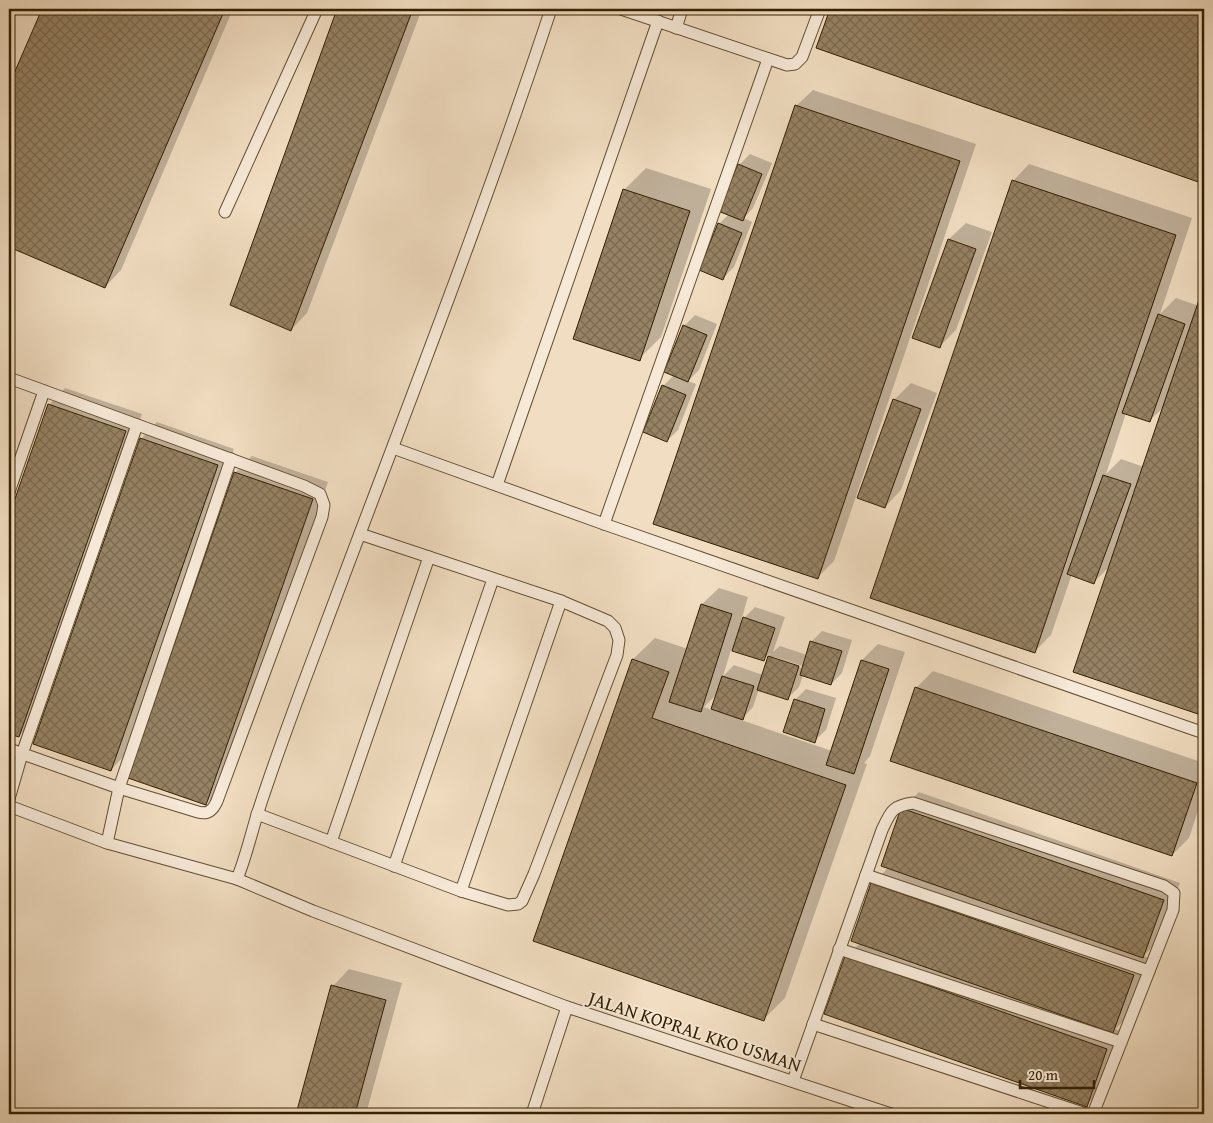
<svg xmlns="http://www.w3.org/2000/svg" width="1213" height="1123" font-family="'Gentium Book Plus',serif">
  <defs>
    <pattern id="building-cross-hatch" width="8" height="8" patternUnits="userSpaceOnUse" patternTransform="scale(1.25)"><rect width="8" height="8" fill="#968264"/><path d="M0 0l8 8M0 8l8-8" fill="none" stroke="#7b6a50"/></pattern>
  </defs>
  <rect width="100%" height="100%" fill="#f1ddc1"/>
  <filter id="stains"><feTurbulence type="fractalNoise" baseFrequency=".004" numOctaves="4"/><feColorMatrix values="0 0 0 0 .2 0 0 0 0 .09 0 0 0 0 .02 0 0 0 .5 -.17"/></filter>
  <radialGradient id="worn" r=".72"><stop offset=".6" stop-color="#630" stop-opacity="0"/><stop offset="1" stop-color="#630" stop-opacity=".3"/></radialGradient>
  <g fill="#0003" fill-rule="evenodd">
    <polygon points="44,9 233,9 121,270 105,287 9,246 9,88"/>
    <polygon points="338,9 422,9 307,313 291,330 231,305"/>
    <polygon points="832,9 1204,9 1204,183 818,47"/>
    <polygon points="813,90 976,144 834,561 818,577 796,106"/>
    <polygon points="750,154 772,163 753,208 744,218 752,222 734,267 723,278 719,224 729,214 739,165"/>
    <path d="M1029,164L1192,218L1160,314L1176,298L1199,306L1204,289V714L1075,671L1110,566L1094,582L1072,574L1051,635L1034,652L1013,181ZM1165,406L1144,467L1121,459L1106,474L1126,413L1149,421Z"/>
    <polygon points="646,168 711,189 661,337 639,359 624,190"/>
    <polygon points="966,223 992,232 956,330 940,346 914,337 949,239"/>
    <polygon points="695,315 717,324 699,370 688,381 696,384 678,430 667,441 663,386 674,375 684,326"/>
    <polygon points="911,383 937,393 901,490 885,507 894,400"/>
    <polygon points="65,388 142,414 36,719 19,736 9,732 9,520 49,405"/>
    <polygon points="157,422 234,449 127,753 111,770 141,439"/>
    <polygon points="252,456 328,482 222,787 206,804 235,473"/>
    <path d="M719,588L748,597L741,621L755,607L785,617L773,652L780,646L807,655L811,642L822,631L852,640L842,673L831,684L803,675L799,687L788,698L759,689L753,707L741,720L832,751L862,660L878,644L905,652L870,756L864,763L867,764L785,998L763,1020L534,940L633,659L655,638L688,649L702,604ZM731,650L763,660L770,653L763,675L734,665L723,676ZM774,657L806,667L805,669L774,659ZM717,694L712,710L704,707Z"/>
    <polygon points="933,671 1204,763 1204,792 1189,838 1172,855 916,688"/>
    <polygon points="806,689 836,698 826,730 814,741 795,700"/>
    <polygon points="919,792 1180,883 1160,940 1143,956 1150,958 1130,1015 1115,1029 1123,1032 1103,1089 1086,1105 846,957 860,943 872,884 889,867 902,809"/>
    <polygon points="349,969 402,983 366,1114 297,1114 333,986"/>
  </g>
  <g fill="url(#building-cross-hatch)" stroke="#342000">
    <polygon points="42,9 225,9 105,288 9,247 9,85"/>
    <polygon points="337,9 413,9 291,331 230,305"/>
    <polygon points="830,9 1204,9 1204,184 816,48"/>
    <polygon points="795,105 960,161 818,579 653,524"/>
    <polygon points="738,164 762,174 743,221 718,211"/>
    <polygon points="1012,180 1176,235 1035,653 870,598"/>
    <polygon points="623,189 690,211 640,361 573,339"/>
    <polygon points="718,223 742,233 723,280 699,270"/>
    <polygon points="948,239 976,249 940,348 912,338"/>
    <polygon points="1204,285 1204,716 1073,672"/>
    <polygon points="1158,314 1185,324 1150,422 1122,413"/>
    <polygon points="683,325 707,335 688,382 664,372"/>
    <polygon points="662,385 686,395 667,442 643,432"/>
    <polygon points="893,399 921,409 885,508 857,498"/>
    <polygon points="48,404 126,431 19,737 9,734 9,516"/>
    <polygon points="140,438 218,465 111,771 33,744"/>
    <polygon points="234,472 313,499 206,805 128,778"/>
    <polygon points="1103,475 1131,484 1094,584 1067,574"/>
    <polygon points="701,604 732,614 701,712 669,702"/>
    <polygon points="743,617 775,628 764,661 732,651"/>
    <polygon points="810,641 842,651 831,685 800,675"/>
    <polygon points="768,656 799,666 788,700 757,690"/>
    <polygon points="632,659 669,672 652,718 846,785 764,1021 533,941"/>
    <polygon points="861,660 889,669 854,774 826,765"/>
    <polygon points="722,676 754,686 743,720 711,709"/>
    <polygon points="915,687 1197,783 1172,856 890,761"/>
    <polygon points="794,699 825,709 815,743 783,732"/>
    <polygon points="901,808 1164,900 1143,958 881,866"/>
    <polygon points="871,883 1134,975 1113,1033 851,941"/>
    <polygon points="845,956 1107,1049 1087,1107 824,1014"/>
    <polygon points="331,985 386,1000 355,1114 296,1114"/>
  </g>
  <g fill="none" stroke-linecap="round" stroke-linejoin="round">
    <defs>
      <g id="lane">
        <path d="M551,9C481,221 399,428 321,637C299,695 277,753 258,812C251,834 246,857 237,879L313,911L567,1007"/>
        <polyline points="621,9 787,65 795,64 802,57 820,9"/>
        <polyline points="676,28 682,9"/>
        <polyline points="225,212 317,9"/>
        <path d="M9,378L304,486L320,494L324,505L322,517L217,801C213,810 208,815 198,812L119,788L9,749"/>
        <polyline points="393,448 604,524 1204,733"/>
        <polyline points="497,485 658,21"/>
        <polyline points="9,492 44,391"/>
        <polyline points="604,524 768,59"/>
        <polyline points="9,799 22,754 137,425"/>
        <polyline points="9,806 107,843 237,879"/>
        <polyline points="257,814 461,891 508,905 518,904 522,901 534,874 617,655 619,640 615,628 608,621 561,601 360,534"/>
        <polyline points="331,842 429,557"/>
        <polyline points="107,843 119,788 231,459"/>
        <polyline points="394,866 493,579"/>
        <polyline points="866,875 1149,971"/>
        <polyline points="461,891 561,601"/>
        <polyline points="839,949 1121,1042"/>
        <polyline points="813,1024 1086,1114"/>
        <path d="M793,1081L882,830C891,811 892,806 913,803L1164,886L1174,893L1173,910L1093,1114"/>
        <polyline points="532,1114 567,1007 891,1114"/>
      </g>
    </defs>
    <use href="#lane" stroke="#634f30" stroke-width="13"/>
    <use href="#lane" stroke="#f6e9d7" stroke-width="11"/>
  </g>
  <g text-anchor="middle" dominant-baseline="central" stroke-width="4" stroke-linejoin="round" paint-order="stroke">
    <g font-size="19" fill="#342000" stroke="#f6e9d7">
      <text transform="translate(695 1031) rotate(18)">JALAN KOPRAL KKO USMAN</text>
    </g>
  </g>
  <rect width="1213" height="1123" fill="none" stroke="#f1ddc1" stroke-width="30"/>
  <rect x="10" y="10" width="1193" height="1103" fill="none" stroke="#342000" stroke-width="2.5"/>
  <rect x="15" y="15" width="1183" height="1093" fill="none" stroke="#342000"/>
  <path d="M1020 1080v8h74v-8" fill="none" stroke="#342000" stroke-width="2.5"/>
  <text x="1028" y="1080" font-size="15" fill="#342000" stroke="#f6e9d7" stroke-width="4" paint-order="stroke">20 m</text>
  <rect width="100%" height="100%" filter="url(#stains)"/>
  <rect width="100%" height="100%" fill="url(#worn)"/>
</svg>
